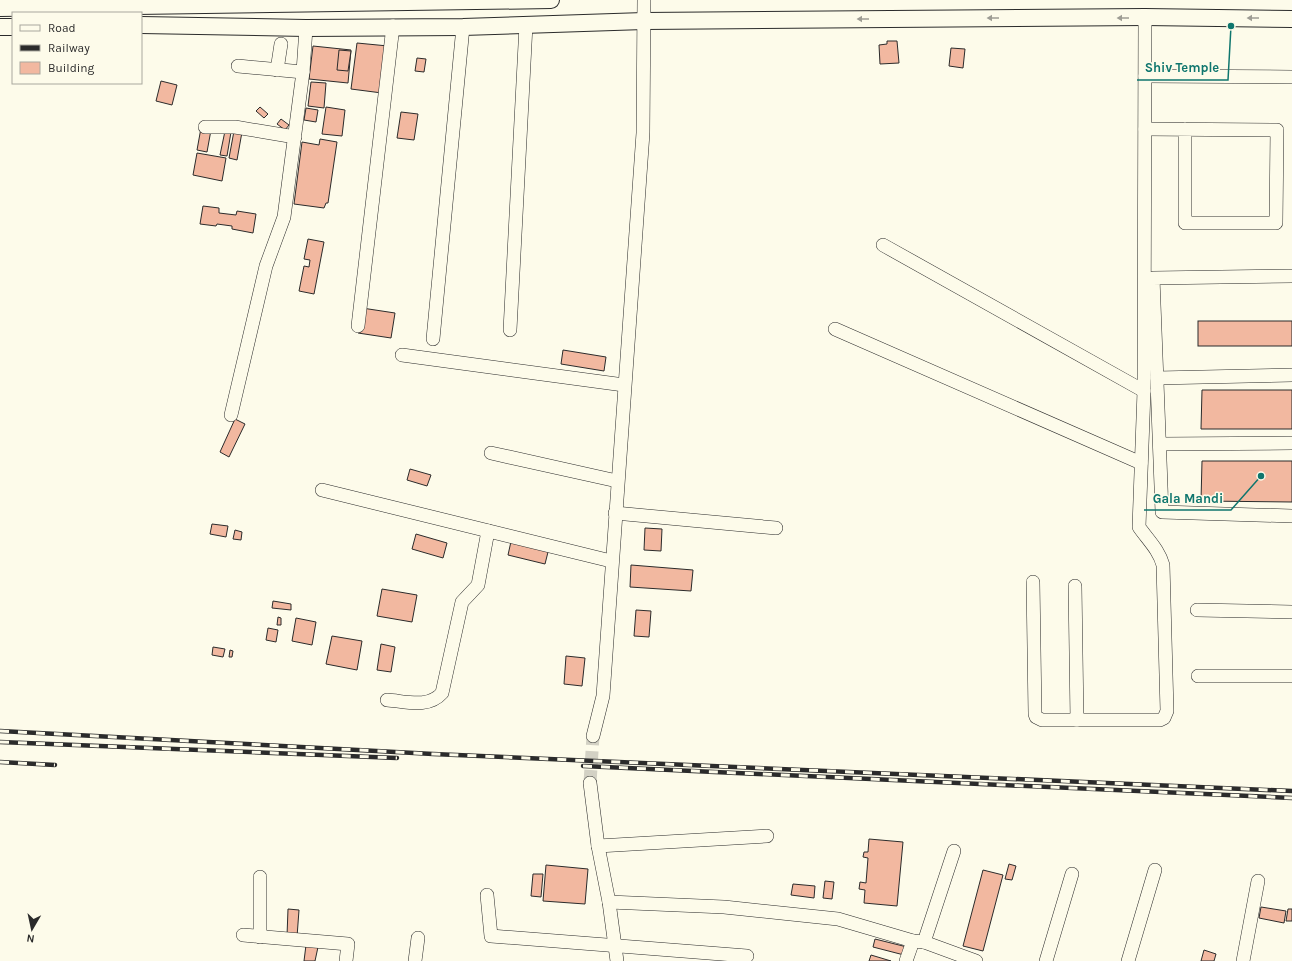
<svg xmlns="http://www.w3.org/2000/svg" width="1292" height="961" font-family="Karla,sans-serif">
  <rect width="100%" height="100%" fill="#fdfbea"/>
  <g fill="#f2b8a0" stroke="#2b2b2b">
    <polygon points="887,41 897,41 899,63 880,64 879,45 887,44"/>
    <polygon points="357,43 388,46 382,93 351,89"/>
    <polygon points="313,46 351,50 348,83 309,79"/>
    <polygon points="951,48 965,49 963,68 949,66"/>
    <polygon points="339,50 351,51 348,71 337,70"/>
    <polygon points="417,58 426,59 424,72 415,71"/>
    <polygon points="161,81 177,85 172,105 156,101"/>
    <polygon points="311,82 326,83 324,108 308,106"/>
    <polygon points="260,107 268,114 264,118 256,111"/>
    <polygon points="326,107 345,110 342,136 322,134"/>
    <polygon points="306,108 318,110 316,122 304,120"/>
    <polygon points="401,112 418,114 414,140 397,138"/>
    <polygon points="281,119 289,125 285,130 277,124"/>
    <polygon points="201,128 211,130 207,152 197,150"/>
    <polygon points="225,131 231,132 227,156 220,155"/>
    <polygon points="234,131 242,132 237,160 229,158"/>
    <polygon points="320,139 337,142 328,203 326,203 324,208 294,204 302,142 319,145"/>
    <polygon points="197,153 226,158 222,181 193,175"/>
    <polygon points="203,206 219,208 219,213 236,215 237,211 256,214 253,233 232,229 232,226 217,224 216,226 200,224"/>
    <polygon points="308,239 324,242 314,294 299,291 304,266 309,267 310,260 304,259"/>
    <polygon points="362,308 395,313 391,338 358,333"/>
    <rect x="1198" y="321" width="94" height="25"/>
    <polygon points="563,350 606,357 604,371 561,364"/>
    <polygon points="1202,390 1292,390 1292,429 1201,429"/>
    <polygon points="235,419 245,424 229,457 220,452"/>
    <polygon points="1202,461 1292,461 1292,502 1201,501"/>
    <polygon points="410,469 431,475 427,486 407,480"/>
    <polygon points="212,524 228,526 226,537 210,534"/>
    <polygon points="645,528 662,529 661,551 644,550"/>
    <polygon points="235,530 242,532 241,540 233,539"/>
    <polygon points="416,534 447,543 443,558 412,549"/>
    <polygon points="512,537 549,548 545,564 508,555"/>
    <polygon points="631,565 693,570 691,591 630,587"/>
    <polygon points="382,589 417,595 412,622 377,616"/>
    <polygon points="273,601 291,604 291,610 272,608"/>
    <polygon points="636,610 651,611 649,637 634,636"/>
    <polygon points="278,617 281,618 281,625 277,625"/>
    <polygon points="296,618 316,622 312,645 292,641"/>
    <polygon points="268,628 278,630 276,642 266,640"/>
    <polygon points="332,636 362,641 357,670 326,664"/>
    <polygon points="381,644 395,647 391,672 377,670"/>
    <polygon points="213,647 225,649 223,657 212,655"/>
    <polygon points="230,650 233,651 232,657 229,657"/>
    <polygon points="566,656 585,658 582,686 564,684"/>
    <polygon points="869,839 903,842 897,906 864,903 865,890 859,889 860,882 866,883 868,858 863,857 864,852 868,852"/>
    <polygon points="1009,864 1016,866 1012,880 1005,879"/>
    <polygon points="546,865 588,869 585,904 543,901"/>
    <polygon points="983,870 1003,875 983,951 963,946"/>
    <polygon points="533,874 543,874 541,897 531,896"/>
    <polygon points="825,881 834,882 832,899 823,898"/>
    <polygon points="793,884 815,886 814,898 791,895"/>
    <polygon points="1261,907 1286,911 1284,923 1259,918"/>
    <polygon points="288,909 299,910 297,937 287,936"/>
    <polygon points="1288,909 1292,909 1292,921 1286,921"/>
    <polygon points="875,939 907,947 904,955 873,947"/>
    <polygon points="306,945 318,947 315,961 304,961"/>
    <polygon points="1204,950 1216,954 1214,961 1201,961"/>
    <polygon points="871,955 891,961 869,961"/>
  </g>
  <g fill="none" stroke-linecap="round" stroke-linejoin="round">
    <polyline stroke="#d3d1c4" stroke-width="13" stroke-dasharray="13 6" stroke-linecap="butt" points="590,783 593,736"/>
    <defs>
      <g id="minor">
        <polyline points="238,66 303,72"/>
        <polyline points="277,70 281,44"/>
        <polyline points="1145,76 1292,77"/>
        <polyline points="205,127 235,127 295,137"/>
        <polyline points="1145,129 1277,130 1276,223 1185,223 1185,129"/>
        <polyline points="883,245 1144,391"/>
        <polyline points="1292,276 1153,278 1162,512 1292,516"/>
        <polyline points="358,326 393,26"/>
        <polyline points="835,329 1141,463"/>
        <polyline points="510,330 526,25"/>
        <polyline points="433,339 463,27"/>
        <polyline points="402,355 624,385"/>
        <polyline points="1157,378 1292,375"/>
        <polyline points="231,415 266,266 284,217 303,72 306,28"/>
        <polyline points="1160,444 1292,443"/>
        <polyline points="491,453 617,481"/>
        <polyline points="322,490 611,561"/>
        <polyline points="615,513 776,528"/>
        <path d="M1033,582L1035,714L1036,717L1042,720H1160L1164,718L1167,711L1163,565C1159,550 1148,540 1139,527L1144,391L1145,17"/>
        <polyline points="1075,586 1077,720"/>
        <polyline points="1197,610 1292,612"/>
        <polyline points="1198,676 1292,676"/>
        <path d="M387,700C405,701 428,709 442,693L462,602L478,585L488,531"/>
        <polyline points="593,736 603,696 643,133 644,0"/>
        <polyline points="590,783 598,846 609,902 617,961"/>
        <polyline points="598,846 767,836"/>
        <polyline points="487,895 491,936 747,956"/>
        <polyline points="609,902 724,907 838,919 913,941 924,942 976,961"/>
        <polyline points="243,935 348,944 346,961"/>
        <polyline points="260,937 260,877"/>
        <polyline points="924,942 954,851"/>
        <polyline points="415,961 418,938"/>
        <polyline points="906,961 913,941"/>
        <polyline points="1046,961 1072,874"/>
        <polyline points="1128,961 1155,870"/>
        <polyline points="1243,961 1258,881"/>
      </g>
      <g id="major">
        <polyline points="0,8 551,0"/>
        <polyline points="141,25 306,28 463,27 644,21 1145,17 1292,19"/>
        <polyline points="0,27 13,27"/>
      </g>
    </defs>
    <use href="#minor" stroke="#2b2b2b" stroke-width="14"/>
    <use href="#major" stroke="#2b2b2b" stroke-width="18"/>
    <use href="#minor" stroke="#fdfbea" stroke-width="13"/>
    <use href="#major" stroke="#fdfbea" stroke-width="16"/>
    <defs>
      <g id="rail">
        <polyline points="0,731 433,754 1292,791"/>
        <polyline points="0,742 397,758"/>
        <polyline points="0,762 55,765"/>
        <polyline points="583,766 1292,798"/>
      </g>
    </defs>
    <use href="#rail" stroke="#2b2b2b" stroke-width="4.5"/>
    <use href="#rail" stroke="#fdfbea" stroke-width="3" stroke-dasharray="9" stroke-linecap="butt"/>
  </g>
  <defs><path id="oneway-solid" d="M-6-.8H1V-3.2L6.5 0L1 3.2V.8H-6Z"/></defs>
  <g fill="#9e9d94">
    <use href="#oneway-solid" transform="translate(993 18) rotate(180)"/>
    <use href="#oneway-solid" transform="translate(1123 18) rotate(180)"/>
    <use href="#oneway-solid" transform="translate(1253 18) rotate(-180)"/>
    <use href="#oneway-solid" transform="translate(863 19) rotate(180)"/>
  </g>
  <path fill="none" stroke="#0f766e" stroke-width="1.5" d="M1231 26L1228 80H1137M1261 476L1231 510H1144"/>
  <g fill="#0f766e" stroke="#fdfbea" stroke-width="1.5">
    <circle cx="1231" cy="26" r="4"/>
    <circle cx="1261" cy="476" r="4"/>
  </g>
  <g font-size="13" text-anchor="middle" font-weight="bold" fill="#0f766e" stroke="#fdfbea" stroke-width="3" stroke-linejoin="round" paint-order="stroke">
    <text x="1182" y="72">Shiv Temple</text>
    <text x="1188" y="503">Gala Mandi</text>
  </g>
  <rect x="12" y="12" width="130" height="72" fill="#fdfbea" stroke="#a9a89e"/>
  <rect x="20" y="25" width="20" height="6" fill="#fdfbea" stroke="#a9a89e"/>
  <text x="48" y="32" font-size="12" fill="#2b2b2b">Road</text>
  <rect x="20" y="45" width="20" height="6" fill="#2b2b2b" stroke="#a9a89e"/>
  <text x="48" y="52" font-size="12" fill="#2b2b2b">Railway</text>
  <rect x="20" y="62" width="20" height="12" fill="#f2b8a0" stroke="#a9a89e"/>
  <text x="48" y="72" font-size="12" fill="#2b2b2b">Building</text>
  <g transform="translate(32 929) rotate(189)" stroke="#fdfbea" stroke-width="3" paint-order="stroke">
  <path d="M0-3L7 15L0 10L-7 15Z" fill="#2b2b2b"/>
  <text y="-6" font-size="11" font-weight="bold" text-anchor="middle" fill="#2b2b2b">N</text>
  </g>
</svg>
